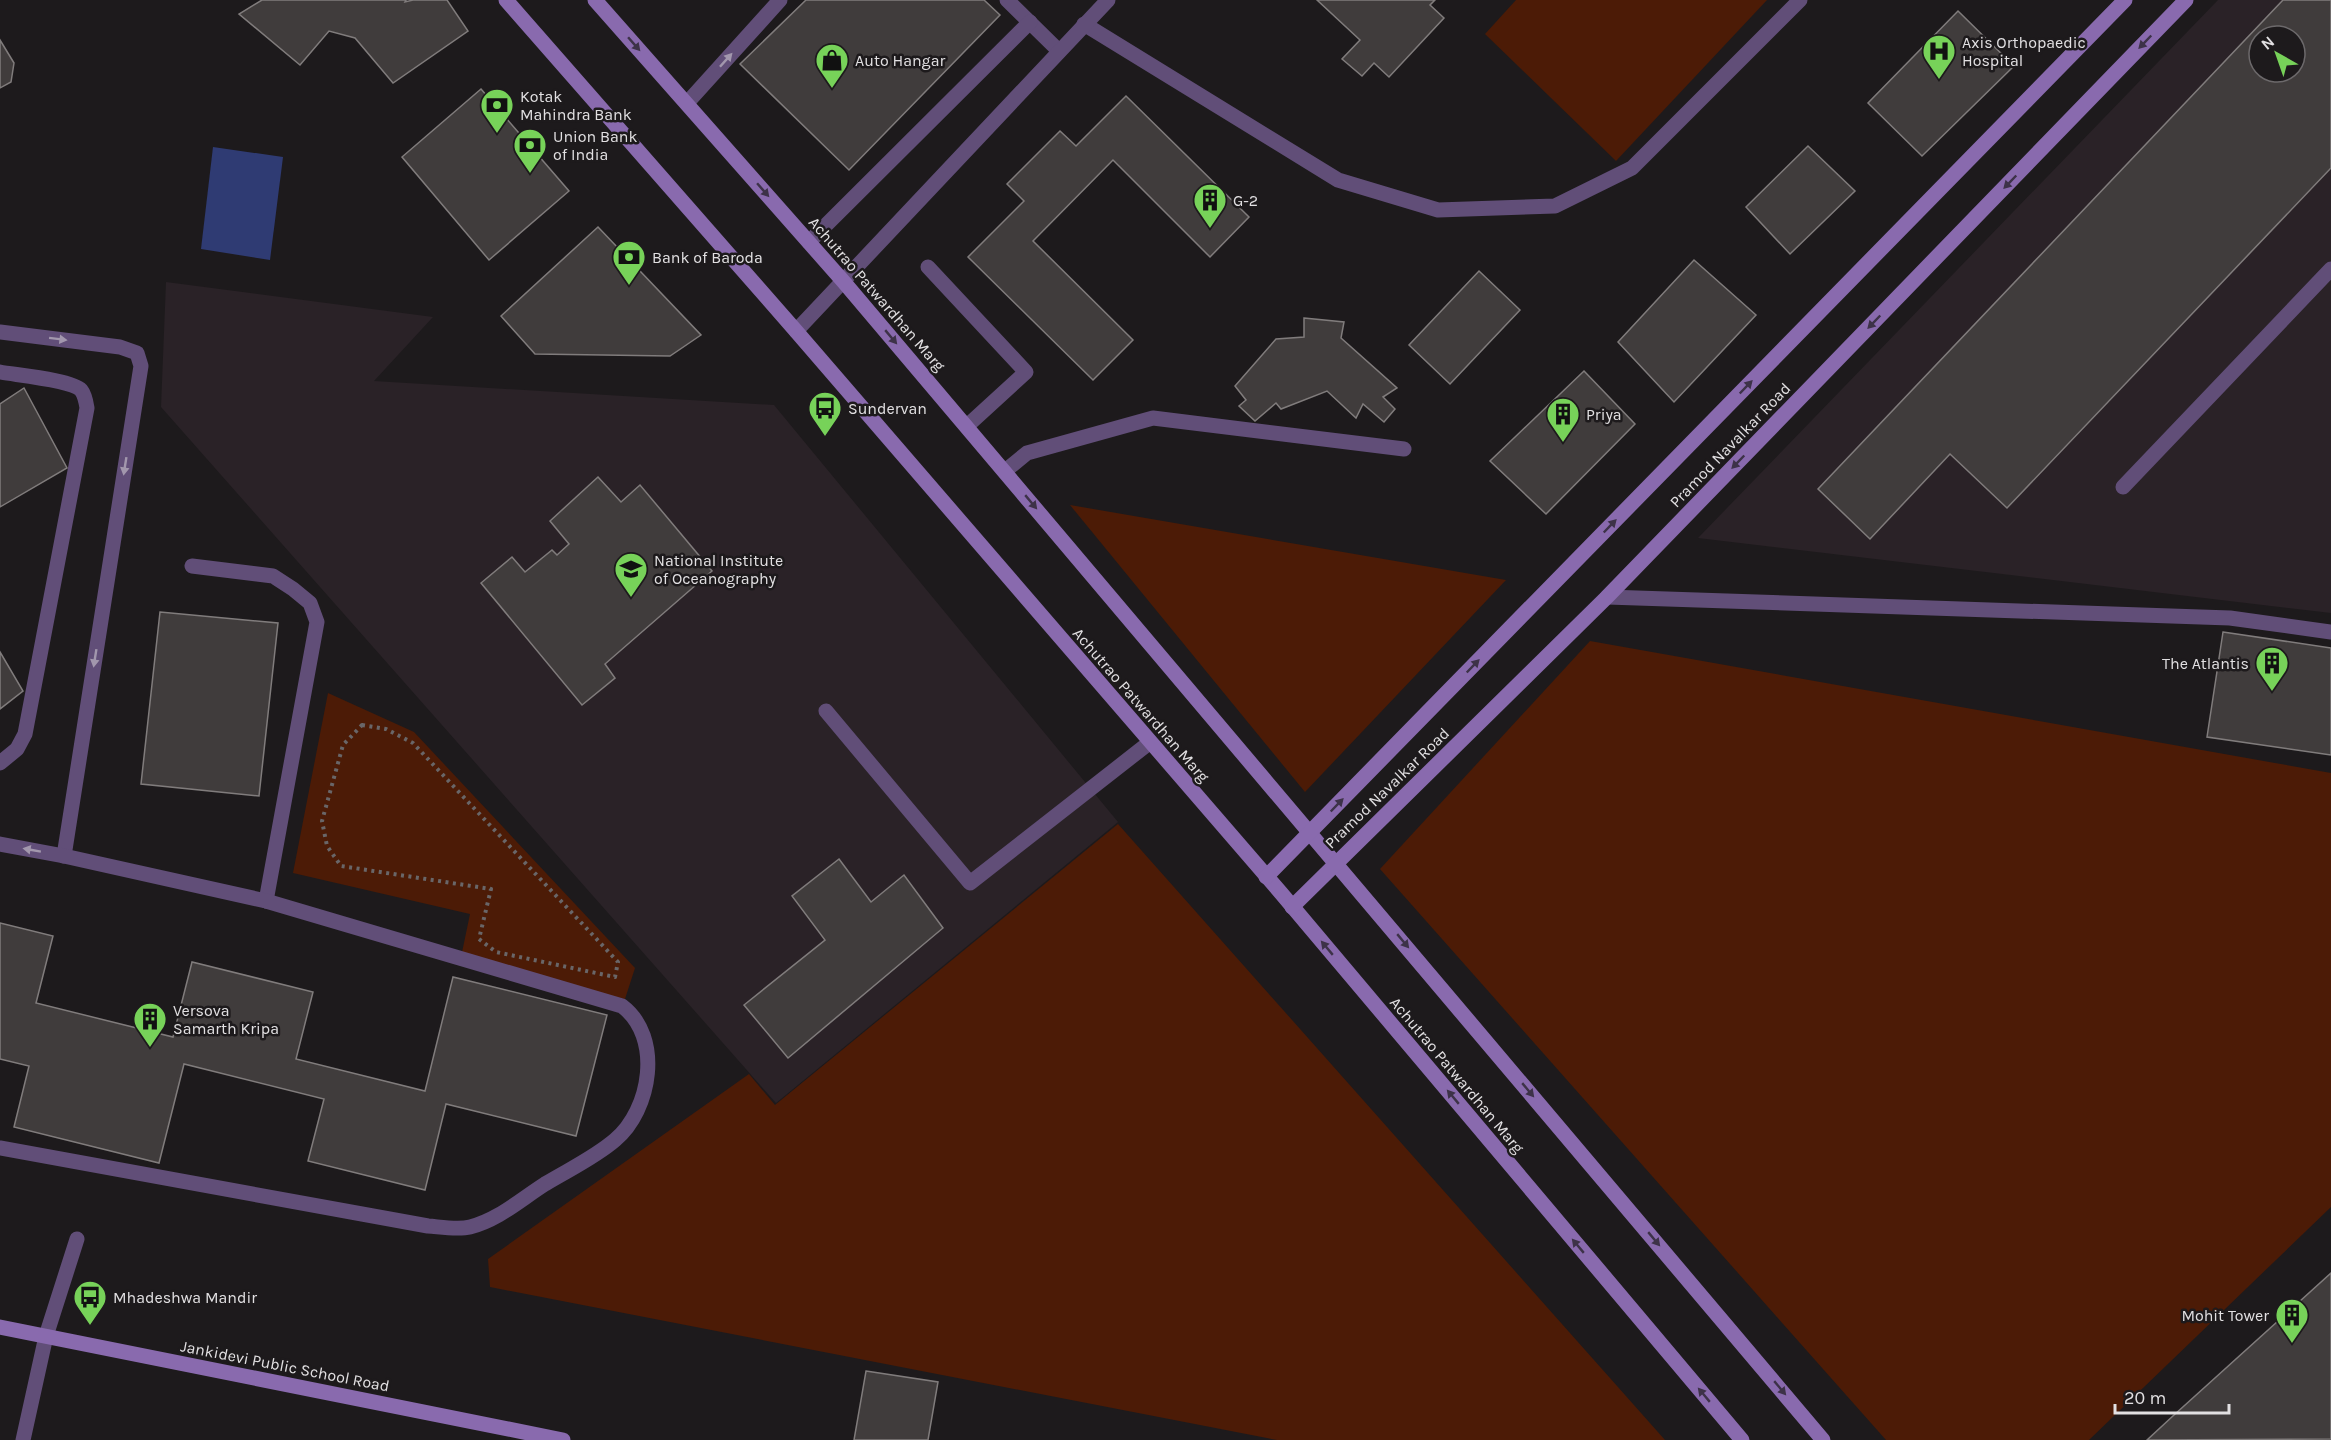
<svg xmlns="http://www.w3.org/2000/svg" width="2331" height="1440" font-family="Karla,sans-serif">
  <rect width="100%" height="100%" fill="#1d1a1c"/>
  <g fill="#2a2227" fill-rule="evenodd">
    <path d="M2218,0H2331V613L1698,538ZM2259,36H2295V72H2259Z"/>
    <polygon points="166,282 433,317 374,381 774,405 1118,822 776,1103 161,407"/>
  </g>
  <g fill="#4c1b06">
    <polygon points="1516,0 1767,0 1616,161 1485,34"/>
    <polygon points="1070,505 1506,580 1305,792"/>
    <polygon points="1590,641 2331,773 2331,1207 2089,1440 1886,1440 1380,869"/>
    <polygon points="328,693 414,732 635,968 625,999 460,962 470,914 293,873"/>
    <polygon points="1118,824 1665,1440 1277,1440 490,1287 488,1259 749,1074 775,1105"/>
  </g>
  <polygon fill="#2f3b73" points="213,147 283,157 270,260 201,249"/>
  <g fill="#403c3c" stroke="#807c7c" stroke-width="1.5" fill-rule="evenodd">
    <polygon points="262,0 406,0 405,2 413,0 447,0 468,31 393,83 355,38 329,31 300,65 239,14"/>
    <polygon points="806,0 984,0 1000,15 849,170 740,64"/>
    <polygon points="1317,0 1435,0 1430,5 1444,18 1389,77 1374,63 1362,76 1342,59 1360,40"/>
    <path d="M2283,0H2331V168L2007,508L1950,454L1870,539L1818,489ZM2259,36H2295V72H2259Z"/>
    <polygon points="1958,11 2014,66 1922,156 1868,103"/>
    <polygon points="0,40 14,63 11,82 0,88"/>
    <polygon points="481,89 569,191 489,260 402,157"/>
    <polygon points="1126,96 1249,217 1210,257 1113,160 1033,241 1133,340 1093,380 968,257 1024,201 1007,184 1060,131 1076,146"/>
    <polygon points="1808,146 1855,191 1790,254 1746,207"/>
    <polygon points="598,227 701,335 670,356 535,354 501,316"/>
    <polygon points="1694,260 1756,315 1674,402 1618,342"/>
    <polygon points="1479,271 1520,310 1450,384 1409,345"/>
    <polygon points="1304,318 1344,322 1341,338 1397,388 1383,397 1395,409 1384,422 1363,404 1356,418 1327,391 1281,409 1276,403 1255,421 1239,406 1246,400 1235,386 1276,339 1304,337"/>
    <polygon points="1584,371 1635,424 1546,514 1490,461"/>
    <polygon points="24,388 67,468 0,507 0,404"/>
    <polygon points="598,477 621,502 640,485 712,571 605,664 615,678 582,705 481,583 512,557 525,572 552,550 557,555 569,544 550,521"/>
    <polygon points="160,612 278,623 259,796 141,784"/>
    <polygon points="2223,632 2331,648 2331,755 2207,737"/>
    <polygon points="0,652 23,691 0,709"/>
    <polygon points="839,859 871,902 904,875 943,928 788,1058 744,1005 825,940 792,896"/>
    <polygon points="0,923 53,936 36,1003 173,1037 192,962 313,992 296,1059 425,1091 453,977 607,1015 576,1136 446,1104 425,1190 308,1161 324,1099 184,1064 159,1163 14,1127 29,1066 0,1059"/>
    <polygon points="2331,1273 2331,1439 2147,1440 2174,1415"/>
    <polygon points="866,1371 938,1382 928,1440 854,1440"/>
  </g>
  <g fill="none" stroke-linecap="round" stroke-linejoin="round">
    <polygon stroke="#696668" stroke-width="4" stroke-dasharray="3 4.5" stroke-linecap="butt" points="362,725 386,729 413,743 618,962 615,977 496,952 479,939 491,889 341,866 327,846 322,821 343,745"/>
    <g stroke="#614e78" stroke-width="15">
      <polyline points="1007,0 1059,51"/>
      <polyline points="687,103 780,0"/>
      <polyline points="809,242 1030,22"/>
      <polyline points="928,267 1026,372 967,426"/>
      <polyline points="1005,471 1027,453 1153,418 1404,449"/>
      <polyline points="2123,487 2331,269"/>
      <polyline points="1607,597 2230,618 2331,632"/>
      <polyline points="826,711 970,883 1149,743"/>
    </g>
    <g stroke="#614e78" stroke-width="15">
      <polyline points="1084,24 1338,180 1438,210 1555,206 1632,168 1800,0"/>
      <polyline points="796,331 1108,0"/>
      <polyline points="0,332 120,347 137,353 141,366 64,856"/>
      <path d="M0,372C16,375 72,380 81,390C85,395 86,402 87,408L25,734L17,749L0,763"/>
      <polyline points="192,566 273,576 293,589 310,603 317,622 266,901"/>
      <path d="M0,844L64,856L266,901L622,1006C663,1037 651,1110 615,1140C594,1158 568,1170 545,1184C520,1200 498,1220 470,1227C458,1230 441,1227 428,1226L0,1148"/>
      <polyline points="23,1440 46,1336 77,1239"/>
    </g>
    <g stroke="#896aae" stroke-width="15">
      <polyline points="506,0 796,331 1281,893 1742,1440"/>
      <polyline points="595,0 843,281 1823,1440"/>
      <polyline points="1266,877 2125,0"/>
      <polyline points="1292,907 1607,597 2186,0"/>
      <polyline points="0,1327 563,1440"/>
    </g>
  </g>
  <defs><path id="oneway-solid" d="M-6-.8H1V-3.2L6.5 0L1 3.2V.8H-6Z" transform="scale(1.5)"/></defs>
  <g fill="#3d3248">
    <use href="#oneway-solid" transform="translate(2145 42) rotate(134)"/>
    <use href="#oneway-solid" transform="translate(634 44) rotate(49)"/>
    <use href="#oneway-solid" transform="translate(2010 182) rotate(134)"/>
    <use href="#oneway-solid" transform="translate(763 190) rotate(49)"/>
    <use href="#oneway-solid" transform="translate(1874 322) rotate(134)"/>
    <use href="#oneway-solid" transform="translate(891 337) rotate(50)"/>
    <use href="#oneway-solid" transform="translate(1746 387) rotate(-46)"/>
    <use href="#oneway-solid" transform="translate(1738 462) rotate(134)"/>
    <use href="#oneway-solid" transform="translate(1031 502) rotate(50)"/>
    <use href="#oneway-solid" transform="translate(1610 526) rotate(-46)"/>
    <use href="#oneway-solid" transform="translate(1473 666) rotate(-46)"/>
    <use href="#oneway-solid" transform="translate(1337 805) rotate(-46)"/>
    <use href="#oneway-solid" transform="translate(1403 941) rotate(50)"/>
    <use href="#oneway-solid" transform="translate(1327 948) rotate(-130)"/>
    <use href="#oneway-solid" transform="translate(1528 1090) rotate(50)"/>
    <use href="#oneway-solid" transform="translate(1453 1097) rotate(-130)"/>
    <use href="#oneway-solid" transform="translate(1654 1239) rotate(50)"/>
    <use href="#oneway-solid" transform="translate(1578 1246) rotate(-130)"/>
    <use href="#oneway-solid" transform="translate(1780 1388) rotate(50)"/>
    <use href="#oneway-solid" transform="translate(1704 1395) rotate(-130)"/>
  </g>
  <g fill="#a297ad">
    <use href="#oneway-solid" transform="translate(726 60) rotate(-48)"/>
    <use href="#oneway-solid" transform="translate(58 339) rotate(7)"/>
    <use href="#oneway-solid" transform="translate(125 466) rotate(99)"/>
    <use href="#oneway-solid" transform="translate(95 658) rotate(99)"/>
    <use href="#oneway-solid" transform="translate(32 850) rotate(-170)"/>
  </g>
  <defs>
    <symbol id="hospital-pin" viewBox="-11 -11 22 30"><path d="M0 17L-7.5 6A9.5 9.5 0 1 1 7.5 6Z" fill="#77d259" stroke="#1d1a1c"/><path d="M-5-5h3v3.5h4V-5h3V5h-3V1.5h-4V5h-3Z" fill="#111"/></symbol>
    <symbol id="shop-pin" viewBox="-11 -11 22 30"><path d="M0 17L-7.5 6A9.5 9.5 0 1 1 7.5 6Z" fill="#77d259" stroke="#1d1a1c"/><path d="M-5-2.5h2.3a2.7 3.5 0 0 1 5.4 0H5L5.5 6h-11ZM-1.5-2.5h3a1.5 2.3 0 0 0-3 0Z" fill="#111"/></symbol>
    <symbol id="bank-pin" viewBox="-11 -11 22 30"><path d="M0 17L-7.5 6A9.5 9.5 0 1 1 7.5 6Z" fill="#77d259" stroke="#1d1a1c"/><path d="M-6-4H6V4H-6ZM0-2.3a2.3 2.3 0 1 0 0 4.6a2.3 2.3 0 1 0 0-4.6Z" fill="#111"/></symbol>
    <symbol id="building-pin" viewBox="-11 -11 22 30"><path d="M0 17L-7.5 6A9.5 9.5 0 1 1 7.5 6Z" fill="#77d259" stroke="#1d1a1c"/><path d="M-4-6H4V6H1V3H-1V6H-4ZM-2.5-4.3h1.7v1.8h-1.7ZM.8-4.3h1.7v1.8H.8ZM-2.5-1h1.7V.8h-1.7ZM.8-1h1.7V.8H.8Z" fill="#111"/></symbol>
    <symbol id="bus-pin" viewBox="-11 -11 22 30"><path d="M0 17L-7.5 6A9.5 9.5 0 1 1 7.5 6Z" fill="#77d259" stroke="#1d1a1c"/><path d="M-5-6H5V4H4V6H2V4H-2V6H-4V4H-5ZM-3.5-4V0h7V-4ZM-3.5 1.2v1.5H-2V1.2ZM2 1.2v1.5H3.5V1.2Z" fill="#111"/></symbol>
    <symbol id="university-pin" viewBox="-11 -11 22 30"><path d="M0 17L-7.5 6A9.5 9.5 0 1 1 7.5 6Z" fill="#77d259" stroke="#1d1a1c"/><path d="M0-5L7-2L0 1L-7-2ZM-4 1L0 2.5L4 1V4Q0 6-4 4Z" fill="#111"/></symbol>
  </defs>
  <g fill-rule="evenodd">
    <use href="#hospital-pin" x="1920" y="32" width="38" height="52"/>
    <use href="#shop-pin" x="813" y="41" width="38" height="52"/>
    <use href="#bank-pin" x="478" y="86" width="38" height="52"/>
    <use href="#bank-pin" x="511" y="126" width="38" height="52"/>
    <use href="#building-pin" x="1191" y="181" width="38" height="52"/>
    <use href="#bank-pin" x="610" y="238" width="38" height="52"/>
    <use href="#bus-pin" x="806" y="389" width="38" height="52"/>
    <use href="#building-pin" x="1544" y="395" width="38" height="52"/>
    <use href="#university-pin" x="612" y="550" width="38" height="52"/>
    <use href="#building-pin" x="2253" y="644" width="38" height="52"/>
    <use href="#building-pin" x="131" y="1000" width="38" height="52"/>
    <use href="#bus-pin" x="71" y="1278" width="38" height="52"/>
    <use href="#building-pin" x="2273" y="1296" width="38" height="52"/>
  </g>
  <g text-anchor="middle" dominant-baseline="central" stroke-width="5" stroke-linejoin="round" paint-order="stroke">
    <g font-size="16" fill="#e2e0e2" stroke="#1d1a1c" text-anchor="start">
      <text x="1962" y="42">Axis Orthopaedic<tspan x="1962" dy="18">Hospital</tspan></text>
      <text x="855" y="60">Auto Hangar</text>
      <text x="520" y="96">Kotak<tspan x="520" dy="18">Mahindra Bank</tspan></text>
      <text x="553" y="136">Union Bank<tspan x="553" dy="18">of India</tspan></text>
      <text x="1233" y="200">G-2</text>
      <text x="652" y="257">Bank of Baroda</text>
      <text x="848" y="408">Sundervan</text>
      <text x="1586" y="414">Priya</text>
      <text x="654" y="560">National Institute<tspan x="654" dy="18">of Oceanography</tspan></text>
      <text x="2249" y="663" text-anchor="end">The Atlantis</text>
      <text x="173" y="1010">Versova<tspan x="173" dy="18">Samarth Kripa</tspan></text>
      <text x="113" y="1297">Mhadeshwa Mandir</text>
      <text x="2269" y="1315" text-anchor="end">Mohit Tower</text>
    </g>
    <g font-size="16" fill="#e2e0e2" stroke="#1d1a1c">
      <text transform="translate(877 294) rotate(49)">Achutrao Patwardhan Marg</text>
      <text transform="translate(1730 445) rotate(-46)">Pramod Navalkar Road</text>
      <text transform="translate(1141 705) rotate(49)">Achutrao Patwardhan Marg</text>
      <text transform="translate(1387 788) rotate(-44)">Pramod Navalkar Road</text>
      <text transform="translate(1457 1075) rotate(50)">Achutrao Patwardhan Marg</text>
      <text transform="translate(285 1366) rotate(11)">Jankidevi Public School Road</text>
    </g>
  </g>
  <g transform="translate(2277 54) rotate(320)"><circle r="28" fill="#1d1a1c" stroke="#6c696b" stroke-width="1.5"/>
  <path d="M0-4.5L10 22L0 15L-10 22Z" fill="#77d259"/>
  <text y="-9" font-size="16" font-weight="bold" text-anchor="middle" fill="#e2e0e2">N</text>
  </g>
  <path d="M2115 1404v9h114v-9" fill="none" stroke="#e2e0e2" stroke-width="3"/>
  <text x="2124" y="1404" font-size="18" fill="#e2e0e2" stroke="#1d1a1c" stroke-width="4.5" paint-order="stroke">20 m</text>
</svg>
